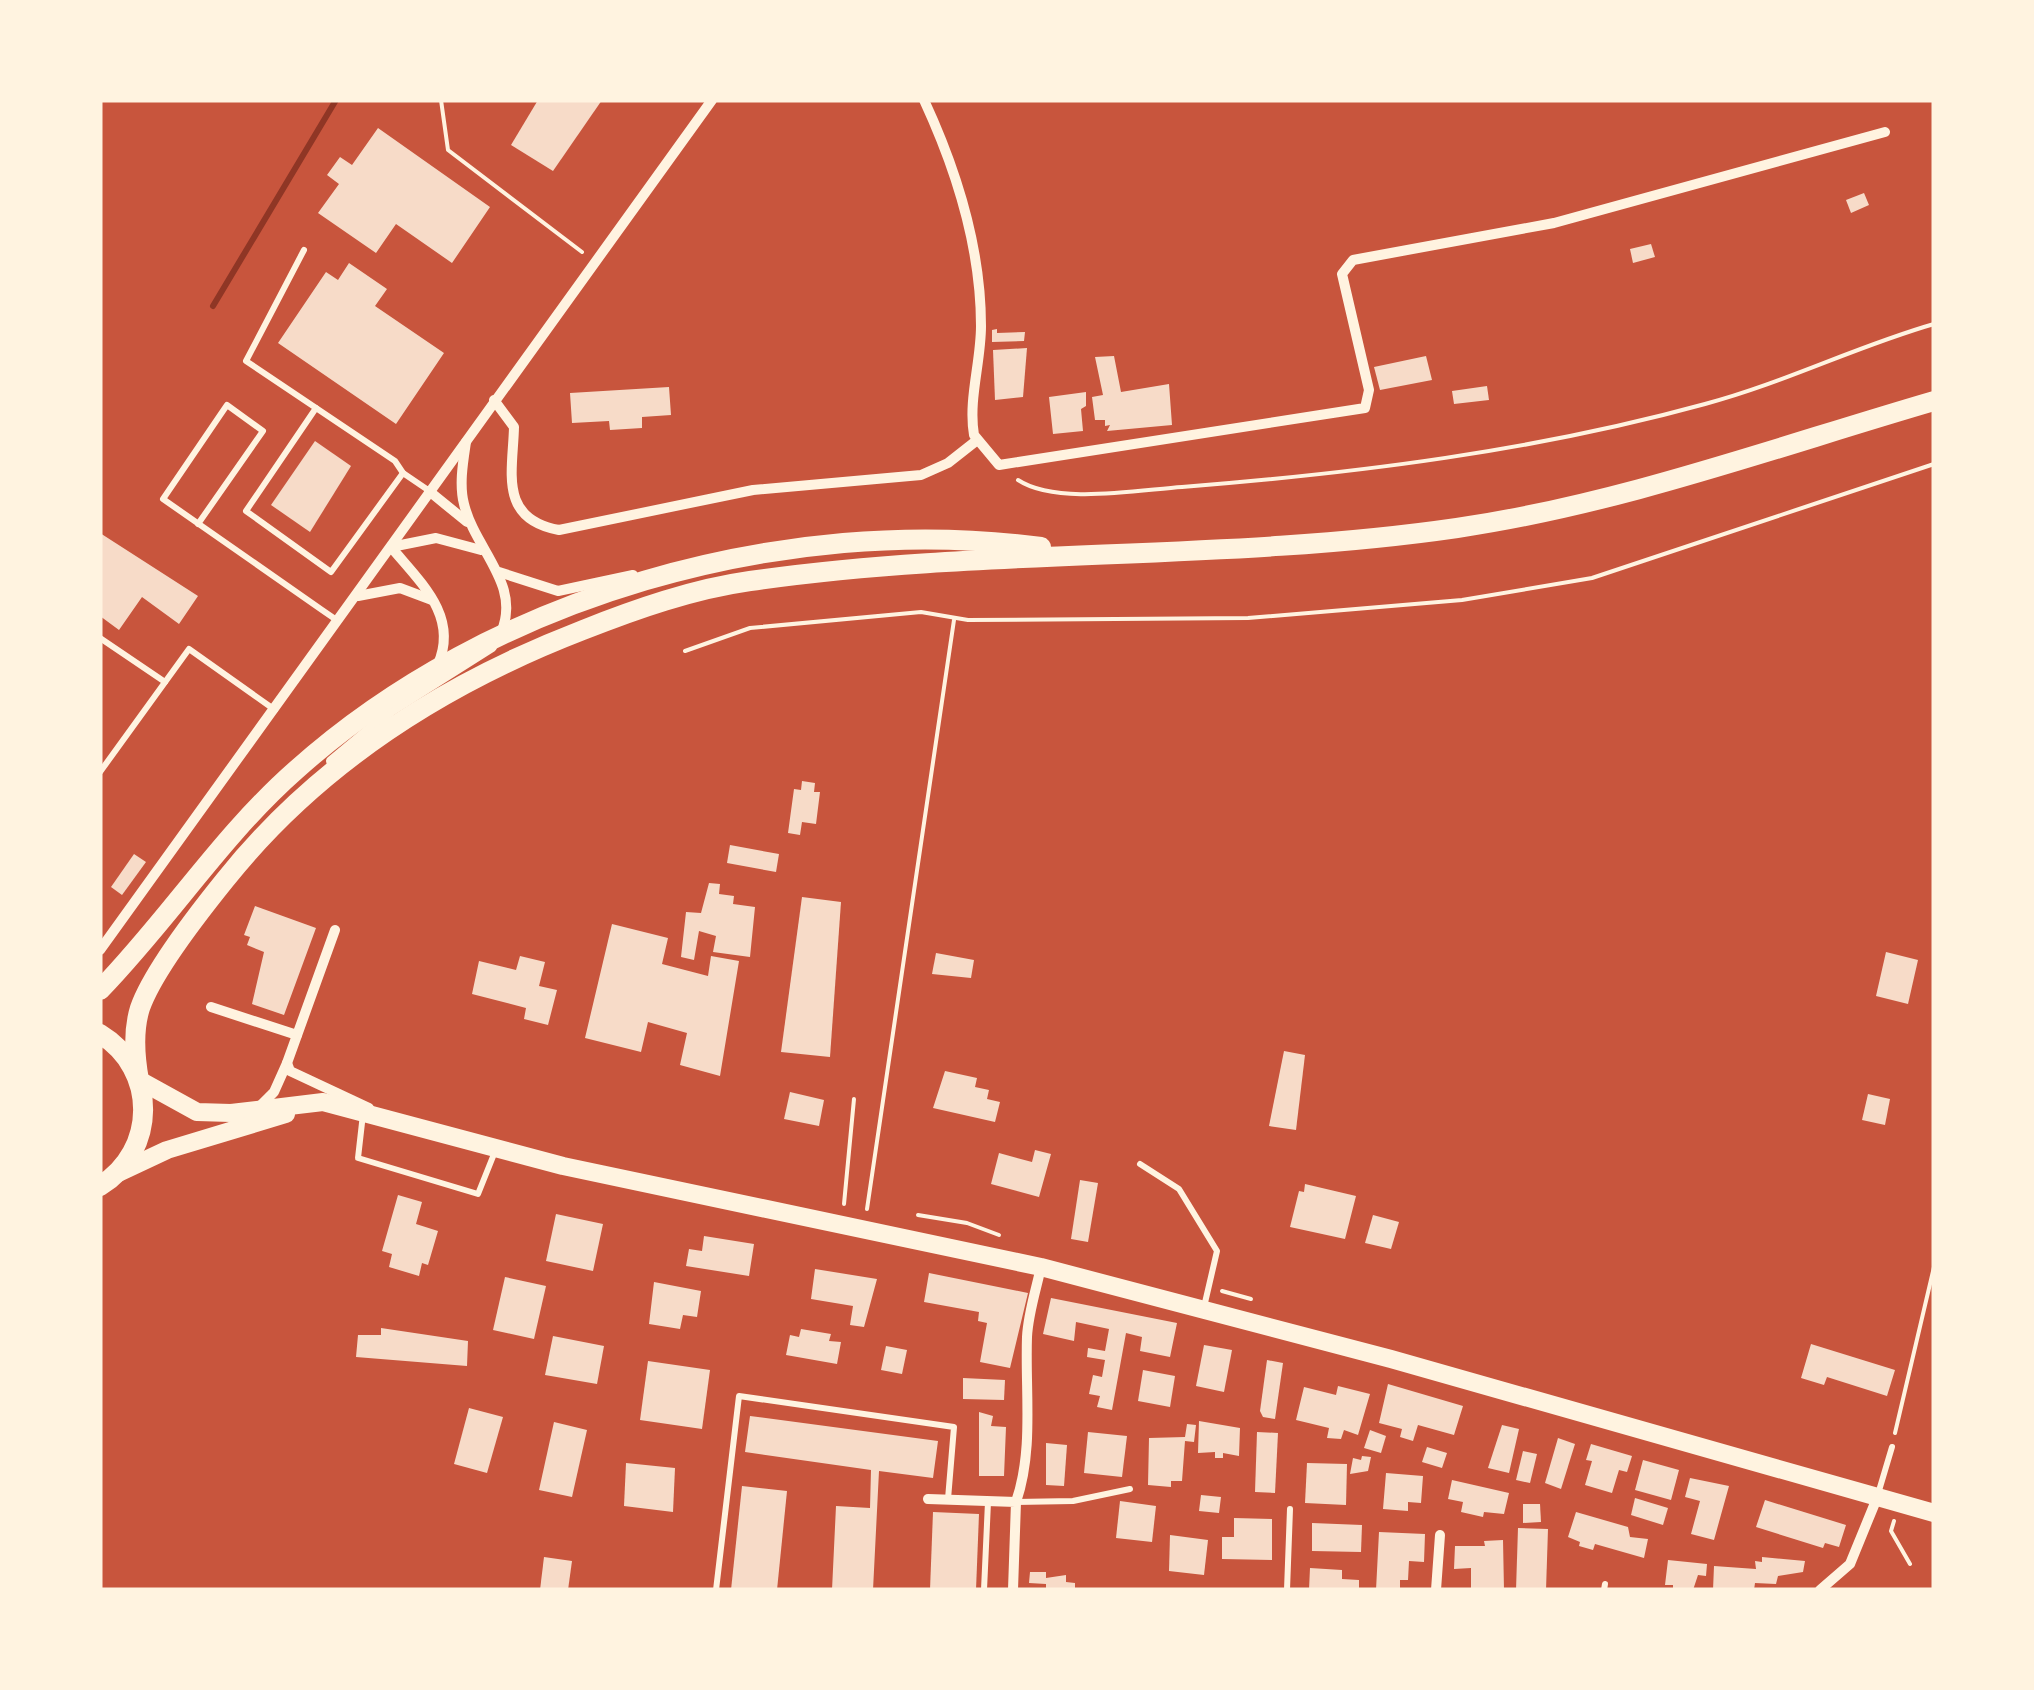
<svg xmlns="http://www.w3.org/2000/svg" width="2034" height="1690" font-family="'Nunito Sans',sans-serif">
  <rect width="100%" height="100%" fill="#c8553d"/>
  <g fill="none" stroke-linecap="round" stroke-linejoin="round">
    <polyline stroke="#8f3625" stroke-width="6" points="213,306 336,100"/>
  </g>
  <g fill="#f7dbc8">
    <polygon points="538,100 602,100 553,171 511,145"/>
    <polygon points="378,128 490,207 452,263 396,224 376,253 318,213 339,184 327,175 340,157 352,165"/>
    <polygon points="1864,193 1869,205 1851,213 1846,200"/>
    <polygon points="1651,244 1655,257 1633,263 1630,249"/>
    <polygon points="349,263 387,289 375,306 444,353 396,424 278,343 326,272 338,280"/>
    <polygon points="997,329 997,333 1025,332 1024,341 992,342 992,330"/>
    <polygon points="1027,348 1023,397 995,400 993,350"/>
    <polygon points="1114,356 1121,392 1169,384 1172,425 1107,431 1110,425 1105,426 1105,420 1095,420 1092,397 1103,395 1095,357"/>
    <polygon points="1426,356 1432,380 1380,390 1374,367"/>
    <polygon points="1487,386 1489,400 1454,404 1452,391"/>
    <polygon points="669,387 671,415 642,417 642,428 610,430 609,421 572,423 570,393"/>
    <polygon points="1086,392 1086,406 1081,409 1083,431 1053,434 1049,397"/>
    <polygon points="315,441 351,466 310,532 271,505"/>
    <polygon points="100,533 198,596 179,624 142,597 119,630 100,616"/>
    <polygon points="802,781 815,783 814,792 820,792 816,824 802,822 800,835 788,833 794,789 801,790"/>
    <polygon points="730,845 779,854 776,872 727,863"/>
    <polygon points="134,854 146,862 122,895 111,887"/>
    <polygon points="709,883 720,884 719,894 734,896 733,904 755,907 750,957 713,952 716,936 699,931 694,960 681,957 686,912 701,913"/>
    <polygon points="802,897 841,902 830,1057 781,1052"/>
    <polygon points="255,906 316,928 284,1015 252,1004 264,952 247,945 250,937 244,935"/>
    <polygon points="612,924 668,938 662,964 708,976 711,956 739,961 720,1076 680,1065 687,1033 648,1022 641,1052 585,1038"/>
    <polygon points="1886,952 1918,960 1908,1004 1876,996"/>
    <polygon points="936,953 974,960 971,978 932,974"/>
    <polygon points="520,956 545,962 539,986 557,990 548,1025 524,1019 526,1008 472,994 479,961 516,970"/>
    <polygon points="1284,1051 1305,1055 1296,1130 1269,1126"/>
    <polygon points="945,1071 977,1078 975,1087 989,1090 987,1099 1000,1102 995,1122 933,1108"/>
    <polygon points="790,1092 824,1100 819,1126 784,1119"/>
    <polygon points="1868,1094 1890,1099 1885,1125 1862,1120"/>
    <polygon points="1035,1150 1051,1154 1039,1197 991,1184 999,1153 1032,1162"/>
    <polygon points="1080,1180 1098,1183 1088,1242 1071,1239"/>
    <polygon points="1305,1184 1356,1196 1345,1239 1290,1227 1299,1191 1304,1192"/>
    <polygon points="398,1195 422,1202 416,1224 438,1231 428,1265 422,1263 419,1276 389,1267 392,1254 382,1251"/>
    <polygon points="556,1214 603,1224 593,1271 546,1261"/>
    <polygon points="1373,1215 1399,1222 1391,1249 1365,1243"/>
    <polygon points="704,1236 754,1244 749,1276 686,1266 689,1249 702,1251"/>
    <polygon points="815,1269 877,1279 864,1327 850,1325 853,1306 811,1299"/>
    <polygon points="929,1273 1028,1293 1010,1368 980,1362 987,1323 978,1321 979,1312 924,1302"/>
    <polygon points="505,1277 546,1286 534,1339 493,1330"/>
    <polygon points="654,1282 701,1291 697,1317 683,1315 680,1329 649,1324"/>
    <polygon points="1051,1298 1177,1323 1170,1357 1140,1351 1142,1337 1126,1333 1112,1410 1097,1407 1100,1396 1089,1394 1093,1375 1102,1377 1105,1360 1087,1357 1088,1348 1105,1351 1109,1329 1076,1322 1074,1341 1043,1334"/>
    <polygon points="381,1328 468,1341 467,1366 356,1357 358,1335 381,1335"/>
    <polygon points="801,1329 831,1334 829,1341 841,1342 837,1364 786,1355 790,1335 799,1337"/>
    <polygon points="553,1336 604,1346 597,1384 545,1375"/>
    <polygon points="1811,1344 1895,1370 1887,1396 1827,1377 1824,1385 1801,1378"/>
    <polygon points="1204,1345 1232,1350 1224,1392 1196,1386"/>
    <polygon points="886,1346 907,1350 902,1374 881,1370"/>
    <polygon points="1267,1360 1283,1363 1275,1419 1263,1417 1260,1411"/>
    <polygon points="648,1361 710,1370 702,1429 640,1420"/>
    <polygon points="1143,1370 1175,1376 1170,1407 1138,1401"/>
    <polygon points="963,1378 1005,1380 1004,1400 963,1399"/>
    <polygon points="1388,1384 1463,1406 1454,1435 1418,1425 1413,1441 1400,1437 1402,1429 1379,1423"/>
    <polygon points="1338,1386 1370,1394 1358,1435 1344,1430 1341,1439 1327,1438 1329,1428 1296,1420 1304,1387 1336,1395"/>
    <polygon points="469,1408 503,1417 487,1473 454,1464"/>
    <polygon points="979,1412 993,1416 991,1426 1006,1427 1004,1476 979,1476"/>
    <polygon points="750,1416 938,1441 933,1478 879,1471 873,1590 832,1590 836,1506 870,1508 871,1470 745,1452"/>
    <polygon points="1199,1421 1240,1428 1239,1456 1223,1453 1223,1458 1215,1458 1215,1452 1198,1453"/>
    <polygon points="554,1422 587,1430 572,1497 539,1490"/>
    <polygon points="1187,1424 1196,1425 1194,1442 1185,1441 1182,1481 1171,1481 1171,1487 1148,1485 1149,1438 1185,1437"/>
    <polygon points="1502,1425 1519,1429 1509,1473 1488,1468"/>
    <polygon points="1370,1430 1386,1436 1381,1453 1364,1448"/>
    <polygon points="1088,1432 1127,1436 1122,1477 1084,1473"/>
    <polygon points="1257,1432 1278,1433 1275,1493 1255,1492"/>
    <polygon points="1558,1438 1575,1444 1561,1489 1545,1483"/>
    <polygon points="1046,1443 1067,1445 1064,1486 1046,1485"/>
    <polygon points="1591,1444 1632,1456 1627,1472 1619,1470 1612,1493 1585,1485 1592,1461 1586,1460"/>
    <polygon points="1427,1447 1447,1453 1442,1468 1422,1462"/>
    <polygon points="1523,1451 1537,1454 1530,1483 1516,1480"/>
    <polygon points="1362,1456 1371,1457 1368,1471 1350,1474 1353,1458 1361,1460"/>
    <polygon points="1643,1460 1679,1470 1671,1500 1635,1490"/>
    <polygon points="626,1463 675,1468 673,1512 624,1506"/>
    <polygon points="1307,1463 1347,1464 1346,1505 1305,1503"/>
    <polygon points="1386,1473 1423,1476 1421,1503 1408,1502 1408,1511 1383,1509"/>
    <polygon points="1690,1478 1729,1486 1714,1540 1691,1534 1700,1501 1685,1497"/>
    <polygon points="1452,1480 1509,1493 1504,1514 1484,1512 1483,1517 1461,1512 1463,1502 1448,1499"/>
    <polygon points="742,1486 787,1491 777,1590 731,1590"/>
    <polygon points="1201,1495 1221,1497 1219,1513 1199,1511"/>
    <polygon points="1635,1498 1668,1508 1663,1525 1631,1515"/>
    <polygon points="1765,1500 1846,1525 1839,1547 1825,1543 1823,1548 1756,1527"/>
    <polygon points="1120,1501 1156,1506 1152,1542 1116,1538"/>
    <polygon points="1523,1504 1540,1504 1541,1522 1523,1523"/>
    <polygon points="933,1512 979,1514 976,1590 930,1590"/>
    <polygon points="1576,1512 1628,1527 1630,1537 1648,1539 1644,1558 1595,1544 1593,1550 1579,1546 1580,1542 1568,1537"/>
    <polygon points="1234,1518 1272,1519 1272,1560 1222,1559 1222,1537 1234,1537"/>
    <polygon points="1312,1523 1362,1525 1361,1552 1312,1551"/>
    <polygon points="1518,1528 1548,1529 1546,1590 1516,1590"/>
    <polygon points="1379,1532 1425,1534 1424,1562 1409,1561 1408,1580 1400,1580 1400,1590 1376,1590"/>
    <polygon points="1170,1535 1208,1540 1204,1575 1169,1571"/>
    <polygon points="1503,1540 1504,1590 1471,1590 1471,1568 1454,1569 1455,1546 1485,1546 1484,1541"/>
    <polygon points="544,1557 572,1561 568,1590 540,1590"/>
    <polygon points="1762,1557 1805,1561 1803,1572 1778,1576 1776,1584 1755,1583 1754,1590 1713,1590 1714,1566 1756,1569 1755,1561 1762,1562"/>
    <polygon points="1668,1560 1707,1564 1706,1576 1698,1575 1693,1590 1673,1590 1673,1585 1665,1585"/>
    <polygon points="1310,1568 1342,1570 1342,1579 1359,1580 1359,1590 1309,1590"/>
    <polygon points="1030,1572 1046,1572 1046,1578 1066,1575 1066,1582 1075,1583 1075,1590 1046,1590 1046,1584 1029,1583"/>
  </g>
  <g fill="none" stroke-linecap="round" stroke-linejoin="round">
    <g stroke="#fff3e0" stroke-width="4">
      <polyline points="441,100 448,150 582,252"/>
      <path d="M1018,480C1056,505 1138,490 1182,487C1358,473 1534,451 1705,404C1784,383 1857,346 1934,324"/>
      <polyline points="685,651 750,628 921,612 968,620 1248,618 1462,600 1592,578 1934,464"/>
      <polyline points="844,1204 854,1099"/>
      <polyline points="867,1209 954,620"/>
      <polyline points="918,1215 967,1223 999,1235"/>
      <polyline points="1222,1291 1251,1299"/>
      <polyline points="1895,1433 1934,1267"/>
      <polyline points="1894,1521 1891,1531 1910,1564"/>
    </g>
    <g stroke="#fff3e0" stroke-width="6">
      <polyline points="304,250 246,361 395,461 403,473 428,490"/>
      <polyline points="316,408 246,511 331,572 403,473"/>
      <polyline points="198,524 263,431 227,405 163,499 322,610 338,621"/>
      <polyline points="100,638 165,682"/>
      <polyline points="100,772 189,649 275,710"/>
      <polyline points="363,1114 358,1158 478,1194 496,1149"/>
      <polyline points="1140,1164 1179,1189 1217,1251 1204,1307"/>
      <polyline points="1878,1494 1892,1447"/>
      <polyline points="1016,1502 1073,1501 1130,1489"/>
      <polyline points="716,1590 739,1396 954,1427 948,1499"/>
      <polyline points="984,1590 988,1502"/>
      <polyline points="1287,1590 1290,1509"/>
      <polyline points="1604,1590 1605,1584"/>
    </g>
    <g stroke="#fff3e0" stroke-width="10">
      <path d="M924,100C956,169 981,249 981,326C981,362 968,400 974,435L999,465L1365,408L1369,390L1342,274L1353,260L1554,223L1885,132"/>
      <path d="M494,400L514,427C513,471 498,519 559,530L753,490L921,475L948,463L976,441"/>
      <path d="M466,442C463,462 459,485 464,504C475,550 522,584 501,633"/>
      <polyline points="429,491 467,522"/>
      <polyline points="499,572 558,591 633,575"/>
      <polyline points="358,596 400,588 432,600"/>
      <path d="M438,664C459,616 420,582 391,547L436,538L481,550"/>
      <polyline points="331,761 391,711 492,647"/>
      <polyline points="100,950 712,100"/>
      <polyline points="211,1007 297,1035"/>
      <polyline points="287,1063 335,930"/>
      <polyline points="259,1107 274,1092 287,1063 290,1071 369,1108"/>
      <polyline points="928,1499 1016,1502 1013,1590"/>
      <path d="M1016,1502C1034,1450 1025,1392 1027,1337C1028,1314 1036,1290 1041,1267"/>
      <polyline points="1436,1590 1440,1535"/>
      <polyline points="1820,1590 1850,1564 1877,1498"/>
    </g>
    <g stroke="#fff3e0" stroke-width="18">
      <polyline points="139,1080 197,1112 231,1113 323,1102 563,1166 1041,1267 1391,1359 1934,1513"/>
      <polyline points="118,1173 167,1150 286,1114"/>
    </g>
    <g stroke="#fff3e0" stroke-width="20">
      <path d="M100,990C169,919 222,835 296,770C490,596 784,513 1041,547"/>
      <path d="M100,1034C158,1069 157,1151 100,1186"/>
      <path d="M139,1080C135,1058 133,1030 140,1008C153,971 200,911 225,880C319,762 443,684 583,630C636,609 693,589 750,581C985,547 1223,562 1457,528C1620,504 1776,447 1934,401"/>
    </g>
  </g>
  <rect width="2034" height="1690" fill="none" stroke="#fff3e0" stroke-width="205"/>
</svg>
